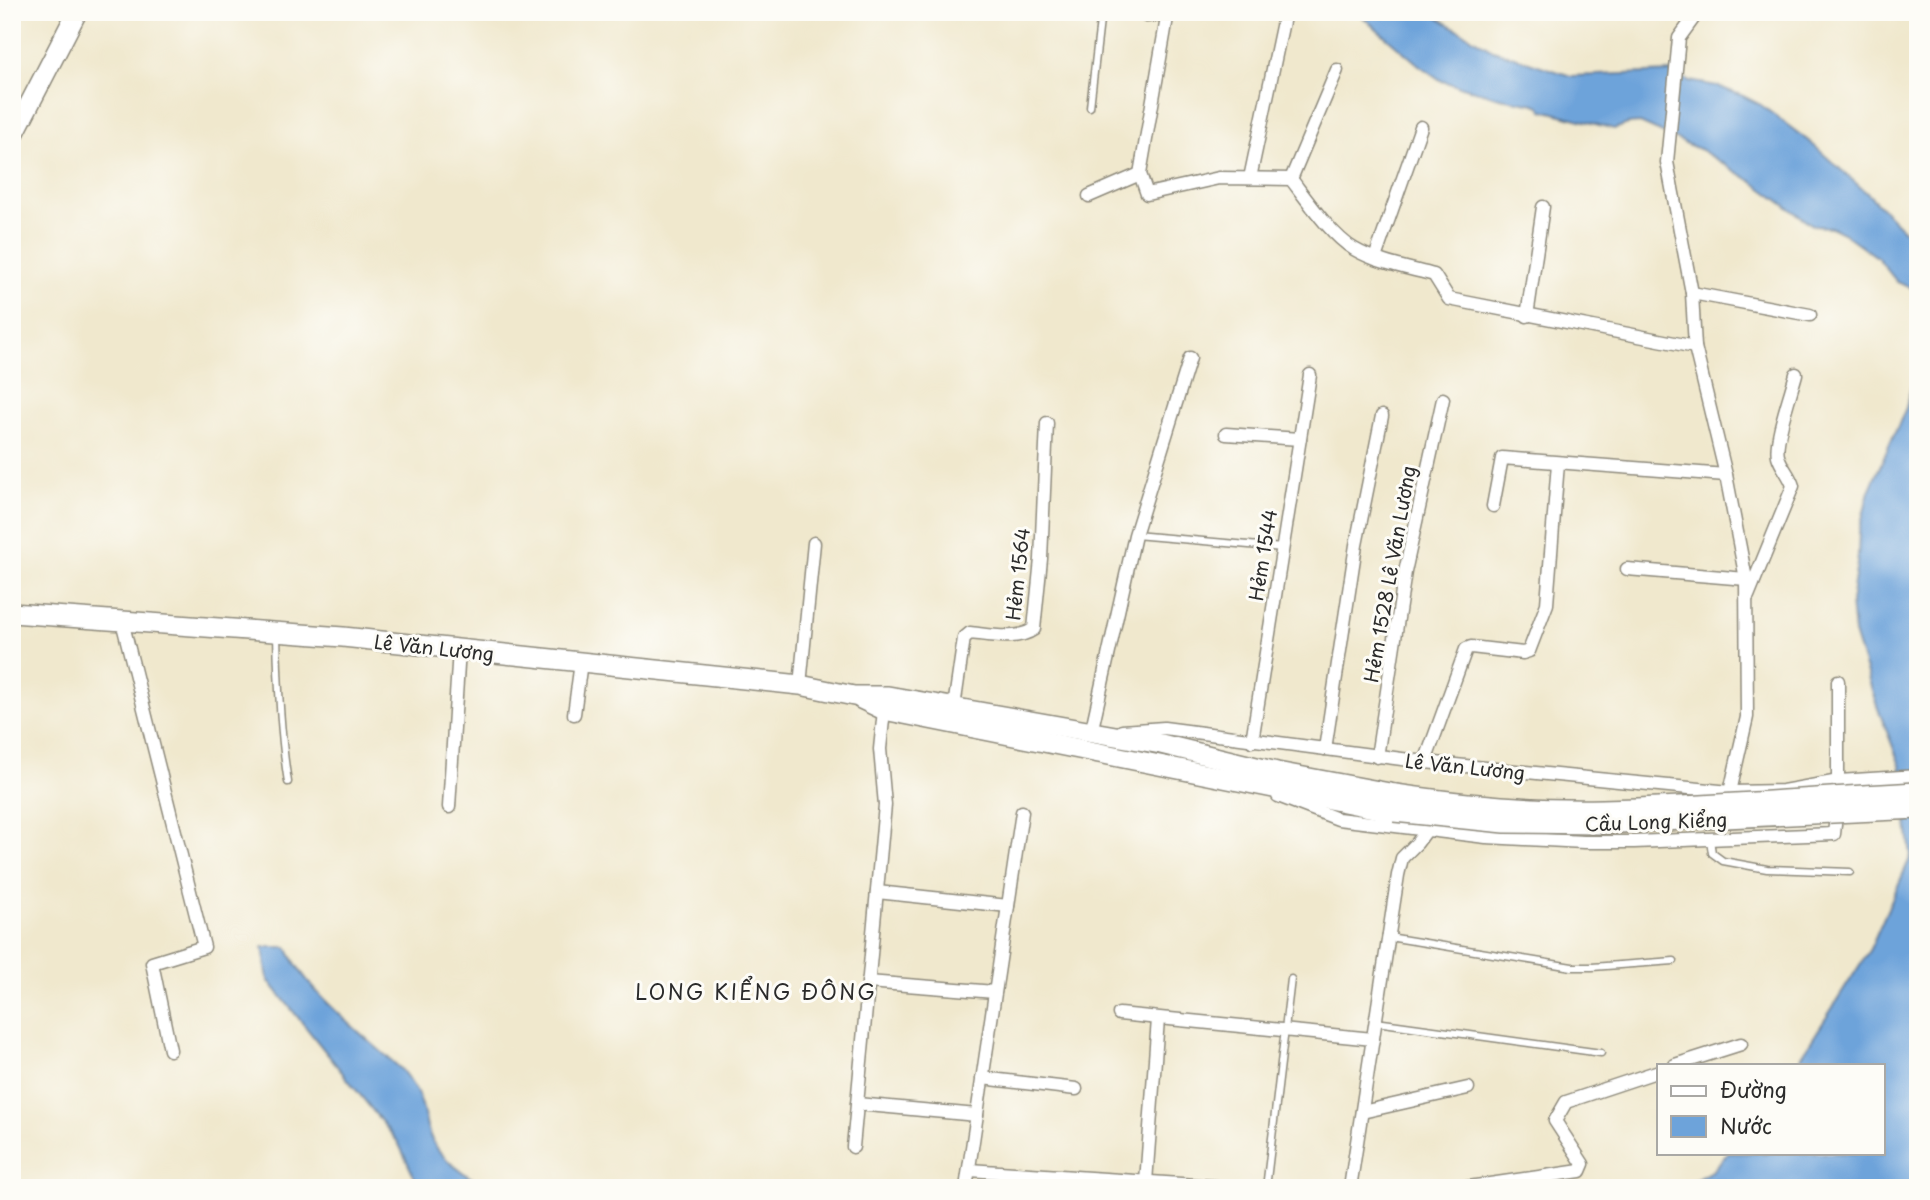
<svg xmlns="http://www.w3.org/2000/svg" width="1930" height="1200" font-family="'Playpen Sans',sans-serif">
  <rect width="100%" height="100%" fill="#fdfcf7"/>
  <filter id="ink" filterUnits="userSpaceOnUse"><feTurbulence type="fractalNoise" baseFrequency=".0143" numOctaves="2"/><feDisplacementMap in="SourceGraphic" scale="14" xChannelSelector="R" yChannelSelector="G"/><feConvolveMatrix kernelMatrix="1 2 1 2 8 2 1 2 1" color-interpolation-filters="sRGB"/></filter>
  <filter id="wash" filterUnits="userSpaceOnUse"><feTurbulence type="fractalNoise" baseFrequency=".00686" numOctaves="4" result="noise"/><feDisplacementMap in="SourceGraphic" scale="28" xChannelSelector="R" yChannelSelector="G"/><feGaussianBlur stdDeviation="1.57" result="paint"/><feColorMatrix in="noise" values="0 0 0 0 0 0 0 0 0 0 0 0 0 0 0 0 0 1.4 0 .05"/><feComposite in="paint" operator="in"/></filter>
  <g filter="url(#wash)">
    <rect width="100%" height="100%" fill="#f0e8cd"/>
    <g fill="#6da3da" stroke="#4c6782" stroke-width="2">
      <polygon points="1357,12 1428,12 1493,50 1571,76 1673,72 1689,81 1717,86 1743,96 1761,105 1810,142 1869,195 1909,235 1918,240 1918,291 1897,282 1877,257 1845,234 1831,227 1814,226 1753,182 1701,150 1640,123 1628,124 1614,129 1543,110 1540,106 1535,104 1500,98 1442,81 1419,65"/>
      <polygon points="1918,360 1918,1188 1681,1188 1713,1170 1728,1153 1883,1153 1883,1065 1796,1065 1870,949 1911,856 1900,765 1877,706 1854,633 1851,602 1858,557 1859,532 1869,491 1906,408"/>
      <path d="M263,947H287C306,993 364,1035 401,1069C409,1079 417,1090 421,1102C425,1115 426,1128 432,1140C443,1162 466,1174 486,1188H421L417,1183L398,1142L268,980Z"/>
    </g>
  </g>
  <g filter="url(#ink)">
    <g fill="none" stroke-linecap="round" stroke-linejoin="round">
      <defs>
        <g id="lane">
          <polyline points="1090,107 1101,12"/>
          <polyline points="1135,535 1283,548"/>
          <path d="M277,634C278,684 280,733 288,782"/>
          <polyline points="1710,840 1712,853 1723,861 1767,869 1850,872"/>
          <polyline points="1389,937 1572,967 1592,967 1674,961"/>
          <polyline points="1376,1022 1601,1053"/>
          <polyline points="1266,1188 1291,979"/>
        </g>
        <g id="street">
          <polyline points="1142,12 1146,16 1168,14"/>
          <path d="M1168,12L1140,174L1147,194L1219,178L1291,179C1307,200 1332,236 1354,249C1378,263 1408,268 1434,275L1449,299L1695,347"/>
          <polyline points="1695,12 1695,16 1679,38 1667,162 1692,293 1695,347 1726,475 1746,579 1747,717 1730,792"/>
          <polyline points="1250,178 1285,12"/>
          <polyline points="1291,179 1337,70"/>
          <polyline points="1089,196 1140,174"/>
          <polyline points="1375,258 1421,127"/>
          <polyline points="1692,293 1810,315"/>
          <polyline points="1527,316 1543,207"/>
          <polyline points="1226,434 1300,439"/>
          <polyline points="1493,506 1502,458 1726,475"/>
          <polyline points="1627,569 1746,579"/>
          <path d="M1748,596L1793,486C1790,475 1781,467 1778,456C1774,440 1791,393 1796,374"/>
          <polyline points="122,621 204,947 152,963 170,1050"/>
          <polyline points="1838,681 1838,788"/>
          <polyline points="800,685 814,543"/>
          <path d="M954,707L964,638L970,633C990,635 1017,641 1034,629L1041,559L1047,423"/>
          <polyline points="574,714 581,662"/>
          <polyline points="1122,731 1164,728 1425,762 1730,792 1783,791 1839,781 1918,776"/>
          <polyline points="1096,732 1091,733 1135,535 1190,358"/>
          <polyline points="1252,741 1310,375"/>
          <polyline points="1325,749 1356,545 1382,416"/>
          <polyline points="1377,757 1405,572 1443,399"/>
          <polyline points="1425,762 1466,649 1471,647 1523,653 1529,651 1547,604 1558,463"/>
          <polyline points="1278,796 1338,819 1486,837 1584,842 1634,842 1834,834 1837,806"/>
          <polyline points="449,807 459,649"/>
          <polyline points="877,892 1008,906"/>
          <polyline points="868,982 995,992"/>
          <polyline points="1119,1014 1373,1039"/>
          <polyline points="1675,1065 1741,1044"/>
          <polyline points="982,1078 1076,1089"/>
          <polyline points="857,1104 977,1115"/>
          <polyline points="1362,1112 1468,1088"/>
          <polyline points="853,1147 885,805 880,749 884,710"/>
          <polyline points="969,1170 1241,1188"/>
          <polyline points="1146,1182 1158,1019"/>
          <polyline points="966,1188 1022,812"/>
          <polyline points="1350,1188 1398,875 1402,858 1417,843 1426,831"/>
          <polyline points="1462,1188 1580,1171 1583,1164 1555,1121 1566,1102 1659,1071"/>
        </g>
        <g id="secondary">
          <polyline points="12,138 77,12"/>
          <polyline points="12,613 343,637 800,685 854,696 888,696 1161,744 1277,772 1395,794"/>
          <polyline points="861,699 884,710 1394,812"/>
        </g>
      </defs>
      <use href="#lane" stroke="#8e8a7c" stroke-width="9"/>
      <use href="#street" stroke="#8e8a7c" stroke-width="15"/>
      <use href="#secondary" stroke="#8e8a7c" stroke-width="22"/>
      <use href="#lane" stroke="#fff" stroke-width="6"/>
      <use href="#street" stroke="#fff" stroke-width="12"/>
      <use href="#secondary" stroke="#fff" stroke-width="19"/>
      <defs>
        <g id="secondary-bridge">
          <path d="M1395,794C1464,804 1534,811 1603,809C1708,807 1813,797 1918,792"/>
          <polyline points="1394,812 1505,823 1599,824 1918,809"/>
        </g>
      </defs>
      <use href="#secondary-bridge" stroke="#8e8a7c" stroke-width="22" stroke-linecap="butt"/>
      <use href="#secondary-bridge" stroke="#fff" stroke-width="19"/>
    </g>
  </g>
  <g text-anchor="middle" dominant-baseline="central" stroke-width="6" stroke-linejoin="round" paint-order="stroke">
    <g font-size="19" fill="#2b2b2b" stroke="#fdfcf7">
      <text transform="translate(1262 555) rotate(-81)">Hẻm 1544</text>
      <text transform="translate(1017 574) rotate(-84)">Hẻm 1564</text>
      <text transform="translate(1389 574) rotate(-80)">Hẻm 1528 Lê Văn Lương</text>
      <text transform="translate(434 647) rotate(6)">Lê Văn Lương</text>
      <text transform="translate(1465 766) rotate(6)">Lê Văn Lương</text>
      <text transform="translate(1656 821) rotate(-2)">Cầu Long Kiểng</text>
    </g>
    <g font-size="21" letter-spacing="2" fill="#2b2b2b" stroke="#fdfcf7">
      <text x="756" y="991">LONG KIỂNG ĐÔNG</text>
    </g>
  </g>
  <rect width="1930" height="1200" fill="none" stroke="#fdfcf7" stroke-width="42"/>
  <rect x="1657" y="1064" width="228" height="91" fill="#fdfcf7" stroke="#a9a8a5" stroke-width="2"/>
  <rect x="1671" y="1086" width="35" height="10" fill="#ffffff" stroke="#a9a8a5" stroke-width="2"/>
  <text x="1720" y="1098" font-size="21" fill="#2b2b2b">Đường</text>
  <rect x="1671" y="1116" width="35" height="21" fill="#6da3da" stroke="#a9a8a5" stroke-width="2"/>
  <text x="1720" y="1134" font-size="21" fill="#2b2b2b">Nước</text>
</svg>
